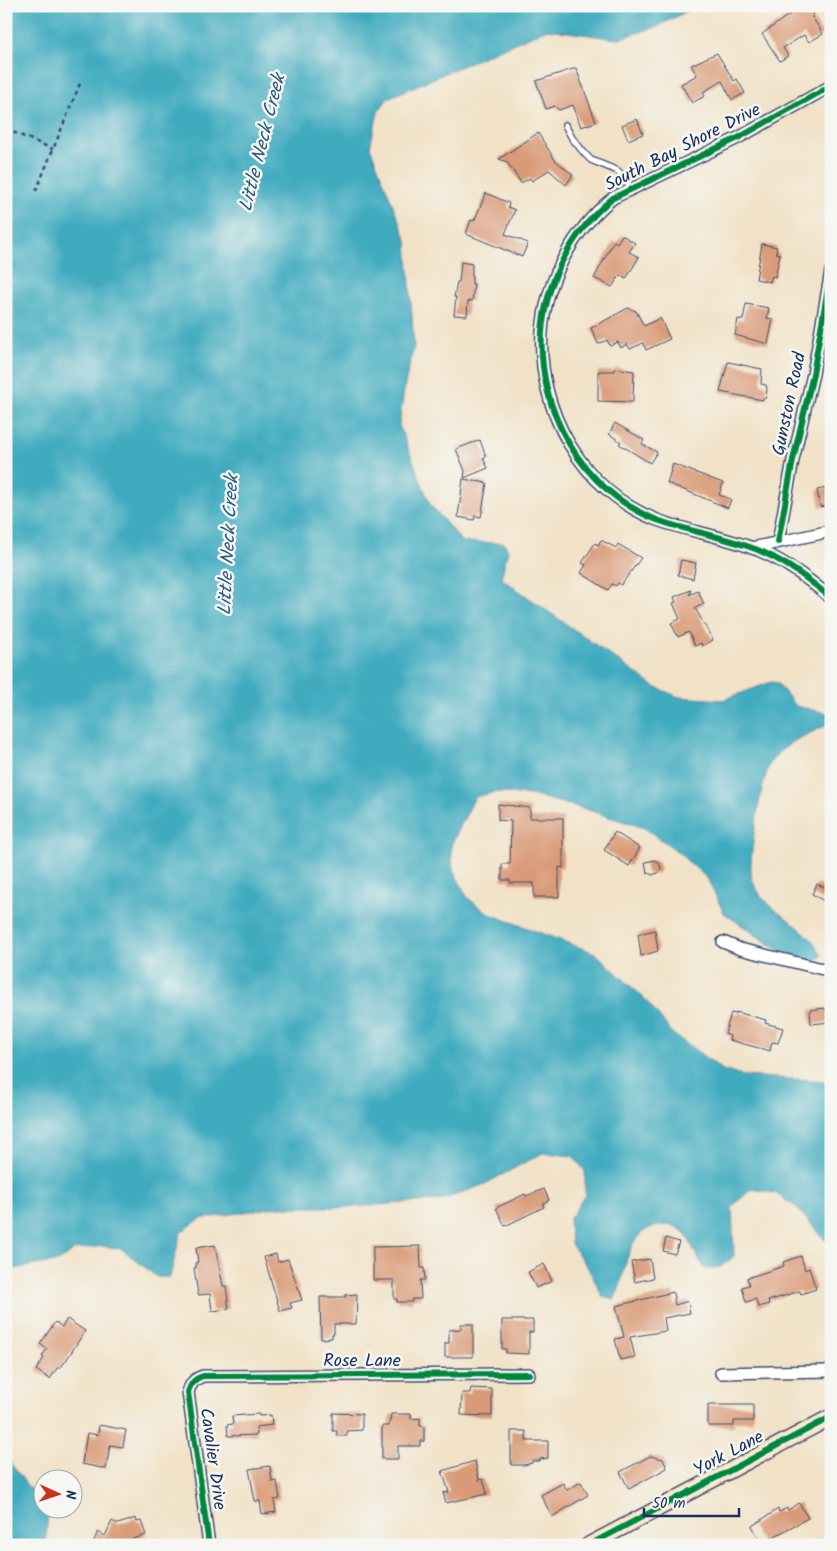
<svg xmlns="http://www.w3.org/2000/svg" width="837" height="1551" font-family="Kalam,sans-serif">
  <rect width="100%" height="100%" fill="#f6f6f2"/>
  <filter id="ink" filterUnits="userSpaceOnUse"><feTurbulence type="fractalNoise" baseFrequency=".02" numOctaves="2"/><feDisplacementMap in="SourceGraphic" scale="10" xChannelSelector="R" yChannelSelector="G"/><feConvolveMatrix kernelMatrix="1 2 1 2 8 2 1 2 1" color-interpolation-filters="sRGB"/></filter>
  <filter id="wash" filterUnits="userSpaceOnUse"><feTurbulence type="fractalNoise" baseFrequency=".0096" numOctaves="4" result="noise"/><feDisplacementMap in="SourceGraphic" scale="20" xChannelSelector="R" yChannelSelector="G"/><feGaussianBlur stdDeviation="1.12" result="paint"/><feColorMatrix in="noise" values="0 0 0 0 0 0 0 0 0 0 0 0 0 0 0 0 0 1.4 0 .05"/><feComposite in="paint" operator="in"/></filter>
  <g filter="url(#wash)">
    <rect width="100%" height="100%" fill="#f1e2c7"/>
    <g fill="#3fabbf" stroke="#2d6d8e">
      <path d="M6,6H696L657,27L617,39L547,29L388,98L378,112L370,147L407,241L414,346L405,384L399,425L430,504L462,542L504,543L508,550L501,578L655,687L679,697L723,700L771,682L777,683L796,706L831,714V723C810,734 784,742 771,762C761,778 751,847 751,867C750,877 756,890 763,898C782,919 810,929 822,956L814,962L789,958L724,913L707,878L673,848L644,828L585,809L531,795L495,792L475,797L451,845L453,870L468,898L487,913L595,953L645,999L673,1034L723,1070L742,1076L828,1081L831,1084V1240L826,1241L796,1207L775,1193L751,1189L732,1207L734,1256L721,1267L706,1269C695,1259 691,1237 681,1230C674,1224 667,1225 659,1226C623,1230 628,1275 614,1300L603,1297L588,1268L571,1244L569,1220L585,1195V1171L573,1156L543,1153L485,1184L442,1200L351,1207H277L200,1219L181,1232L170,1277H157L122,1249L103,1246L74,1250L60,1261L6,1270Z"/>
      <polygon points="6,1457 48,1513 46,1539 49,1545 6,1545"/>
    </g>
    <g id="blocks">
      <g fill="#d99a77">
        <polygon points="801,6 821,6 813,13 814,15 812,17 823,34 809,42 804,35 783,48 788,56 780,61 762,34"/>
        <polygon points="717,53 734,81 737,79 745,93 732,100 722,81 703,92 705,96 692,103 681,84 697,75 691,65"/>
        <polygon points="576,68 596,122 581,127 573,105 559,110 555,106 546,109 536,81"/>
        <polygon points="637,119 643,134 628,140 622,125"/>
        <polygon points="538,133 555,160 573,175 566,185 549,170 532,181 530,178 521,183 507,162 499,159"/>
        <polygon points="486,193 509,203 508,207 515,210 505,234 528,243 522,257 466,234 471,220 474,221"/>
        <polygon points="622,235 635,243 629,252 639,257 626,279 620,275 612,287 594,278 614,241 617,243"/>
        <polygon points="762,244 777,247 776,253 780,254 775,277 772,276 770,282 756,279"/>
        <polygon points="461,262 472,264 472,284 474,284 472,301 468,301 467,316 454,315 456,297 454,297 457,282 459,282"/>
        <polygon points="746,304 769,308 767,318 773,319 768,344 735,335 738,319 743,320"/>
        <polygon points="628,308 636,311 644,326 660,318 670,339 646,350 643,343 630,349 627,344 621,348 618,342 610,346 607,340 598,344 591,328"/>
        <polygon points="728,362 762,369 761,384 766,385 767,389 766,398 763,398 763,400 720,392"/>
        <polygon points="615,368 634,371 633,402 598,401 598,371 615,371"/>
        <polygon points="615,423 644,440 642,444 657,452 650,463 619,444 621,442 609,434"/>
        <polygon points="480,440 486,457 483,458 488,468 464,478 465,471 456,449"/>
        <polygon points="673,464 723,483 719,495 731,499 728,508 667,483"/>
        <polygon points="463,479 487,483 481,517 475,516 474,520 458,517"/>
        <polygon points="831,487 831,505 820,507 817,490"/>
        <polygon points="601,540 616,548 618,544 641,558 621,585 618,583 616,586 612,584 608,590 581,573 586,565 582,563 595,543 598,545"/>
        <polygon points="681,560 696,563 693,579 678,575"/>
        <polygon points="691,590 689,595 698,591 704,604 695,608 713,640 702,646 701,643 695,646 689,632 678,637 671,623 680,619 673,603 676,602 674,597"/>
        <polygon points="498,804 530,808 530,818 563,818 563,868 559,867 559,897 534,897 534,883 510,883 510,880 502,880 502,864 510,864 511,821 498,820"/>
        <polygon points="615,832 640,848 629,866 604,850"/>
        <polygon points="655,860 659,863 661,868 658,873 652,875 647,872 645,862"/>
        <polygon points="817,884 831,890 831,905 812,894"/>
        <polygon points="655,930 658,951 641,956 638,934"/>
        <polygon points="825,1008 825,1010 831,1009 831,1022 811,1024 810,1010"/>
        <polygon points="736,1012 766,1020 765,1023 783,1028 778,1043 772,1042 770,1051 729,1040 730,1036 725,1034 731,1013 736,1014"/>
        <polygon points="544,1189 549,1200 543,1204 544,1207 505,1226 496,1208 525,1194 526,1196"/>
        <polygon points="666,1238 679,1242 675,1254 663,1251"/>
        <polygon points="215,1245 223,1286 226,1286 229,1309 212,1311 210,1294 198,1295 194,1268 196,1268 196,1262 198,1262 196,1248"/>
        <polygon points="420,1246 421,1268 424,1268 425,1280 420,1280 421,1299 412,1299 412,1302 397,1302 397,1299 394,1299 394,1280 373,1280 373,1247"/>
        <polygon points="276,1254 278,1262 288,1259 302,1300 290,1303 292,1308 280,1311 264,1257"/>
        <polygon points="801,1256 805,1270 809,1268 816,1289 801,1294 800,1291 768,1301 769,1304 758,1307 756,1299 746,1302 742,1287 749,1285 747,1278 784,1266 783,1262"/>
        <polygon points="650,1259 653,1278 635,1282 631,1262"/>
        <polygon points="544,1264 552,1281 536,1288 528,1272"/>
        <polygon points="673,1292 675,1305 688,1301 690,1313 664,1318 666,1331 630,1337 635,1357 620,1360 615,1339 624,1337 616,1306"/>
        <polygon points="357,1294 356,1324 334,1324 334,1334 332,1334 332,1338 321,1339 320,1297 346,1297 345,1295"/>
        <polygon points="67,1319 85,1331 65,1362 60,1368 58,1367 50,1379 36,1370 44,1358 42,1356 47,1349 40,1344 55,1322 62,1327"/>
        <polygon points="502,1320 533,1320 533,1332 529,1332 529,1354 506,1353 506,1349 502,1349"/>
        <polygon points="461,1324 473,1324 473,1357 445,1357 445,1343 449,1343 449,1330 461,1329"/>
        <polygon points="471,1388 492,1389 492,1416 461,1415 462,1393 470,1393"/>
        <polygon points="708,1405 753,1405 753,1421 734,1421 734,1426 708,1426"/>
        <polygon points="333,1413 362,1414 362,1430 347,1431 347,1436 337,1436 337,1431 333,1431"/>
        <polygon points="259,1414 259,1416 271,1415 272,1425 256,1427 257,1435 228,1436 227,1425 233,1424 232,1416"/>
        <polygon points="391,1414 411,1414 411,1419 420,1418 420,1426 424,1426 424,1441 420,1441 420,1446 398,1446 398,1459 382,1459 382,1426 389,1426"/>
        <polygon points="99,1425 126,1430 123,1447 110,1445 106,1469 82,1464 87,1433 98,1435"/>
        <polygon points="511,1431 526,1431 526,1441 548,1441 548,1458 540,1459 540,1461 532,1461 532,1463 524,1465 511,1465"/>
        <polygon points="650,1456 663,1459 667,1468 629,1489 620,1472"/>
        <polygon points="475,1461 479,1480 483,1479 487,1494 446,1503 443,1493 449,1492 442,1471"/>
        <polygon points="270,1466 272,1482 277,1481 280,1499 274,1500 276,1512 262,1514 260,1501 255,1501 249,1469"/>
        <polygon points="581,1482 588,1495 552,1517 541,1495 563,1483 567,1490"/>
        <polygon points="799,1503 808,1518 762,1543 752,1526 778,1509 779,1512 787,1508 788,1510"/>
        <polygon points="136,1518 137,1522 141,1521 146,1535 130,1540 128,1545 92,1545 98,1532 105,1536 112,1521 118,1524"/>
      </g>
    </g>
  </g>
  <g filter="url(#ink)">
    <use href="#blocks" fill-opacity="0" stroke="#3b4a6e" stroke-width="1"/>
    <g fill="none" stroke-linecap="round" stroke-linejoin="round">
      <defs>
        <polyline id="lane" points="565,125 572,138 585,154 591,160 618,171 632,188"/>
        <g id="street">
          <path d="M831,86L738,138L613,198C573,230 546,280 542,332C537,410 582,491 657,520C685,530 715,535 744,545C777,555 805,576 831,598"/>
          <polyline points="778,542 793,460 813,374 831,271"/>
          <polyline points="752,548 831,531"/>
          <polyline points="723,942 740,949 831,971"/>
          <polyline points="721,1373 831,1371"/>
          <path d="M209,1545L188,1392C191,1383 194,1379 203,1376L529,1374"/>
        </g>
        <polyline id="secondary" points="589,1545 831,1417"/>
      </defs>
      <use href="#lane" stroke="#3b4a6e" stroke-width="8"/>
      <use href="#street" stroke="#3b4a6e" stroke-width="14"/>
      <use href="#secondary" stroke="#3b4a6e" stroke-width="18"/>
      <g stroke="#3b4a6e" stroke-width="2.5" stroke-dasharray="4 4" stroke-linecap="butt">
        <polyline points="6,129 53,149"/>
        <polyline points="36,191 81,81"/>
      </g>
      <use href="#lane" stroke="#fff" stroke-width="5.5"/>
      <use href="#street" stroke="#fff" stroke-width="11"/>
      <use href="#secondary" stroke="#fde5c5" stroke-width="15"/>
      <defs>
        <g id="cycleway">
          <path d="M831,86L738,138L613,198C573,230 546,280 542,332C537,410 582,491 657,520C685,530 715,535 744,545C777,555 805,576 831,598"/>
          <polyline points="778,542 793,460 813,374 831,271"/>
          <path d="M209,1545L188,1392C191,1383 194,1379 203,1376L529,1374"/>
          <polyline points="589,1545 831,1417"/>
        </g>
      </defs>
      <use href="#cycleway" stroke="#f6f6f2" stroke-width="9"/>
      <use href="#cycleway" stroke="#00873e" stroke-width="6"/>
    </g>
  </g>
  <g text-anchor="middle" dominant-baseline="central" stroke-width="5" stroke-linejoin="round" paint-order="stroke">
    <g font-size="18" fill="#1b2f5e" stroke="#f6f6f2">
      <text transform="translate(683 148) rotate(-27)">South Bay Shore Drive</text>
      <text transform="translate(790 404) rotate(-78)">Gunston Road</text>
      <text x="362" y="1361">Rose Lane</text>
      <text transform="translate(729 1454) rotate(-28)">York Lane</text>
      <text transform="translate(212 1459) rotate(82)">Cavalier Drive</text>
    </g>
    <g font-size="19" font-style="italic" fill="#285a80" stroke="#f6f6f2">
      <text transform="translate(263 143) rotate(-76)">Little Neck Creek</text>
      <text transform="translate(229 545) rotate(-87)">Little Neck Creek</text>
    </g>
  </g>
  <rect width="837" height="1551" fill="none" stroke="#f6f6f2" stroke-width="25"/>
  <g transform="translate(58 1494) rotate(93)"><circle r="24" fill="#f6f6f2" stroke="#9ea6b7"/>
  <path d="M0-4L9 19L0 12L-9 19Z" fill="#c8321e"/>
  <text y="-8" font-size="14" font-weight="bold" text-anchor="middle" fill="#1b2f5e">N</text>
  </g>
  <path d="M644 1508v8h95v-8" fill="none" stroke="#1b2f5e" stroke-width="2.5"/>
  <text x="652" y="1508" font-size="15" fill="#1b2f5e" stroke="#f6f6f2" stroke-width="4" paint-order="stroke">50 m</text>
</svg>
